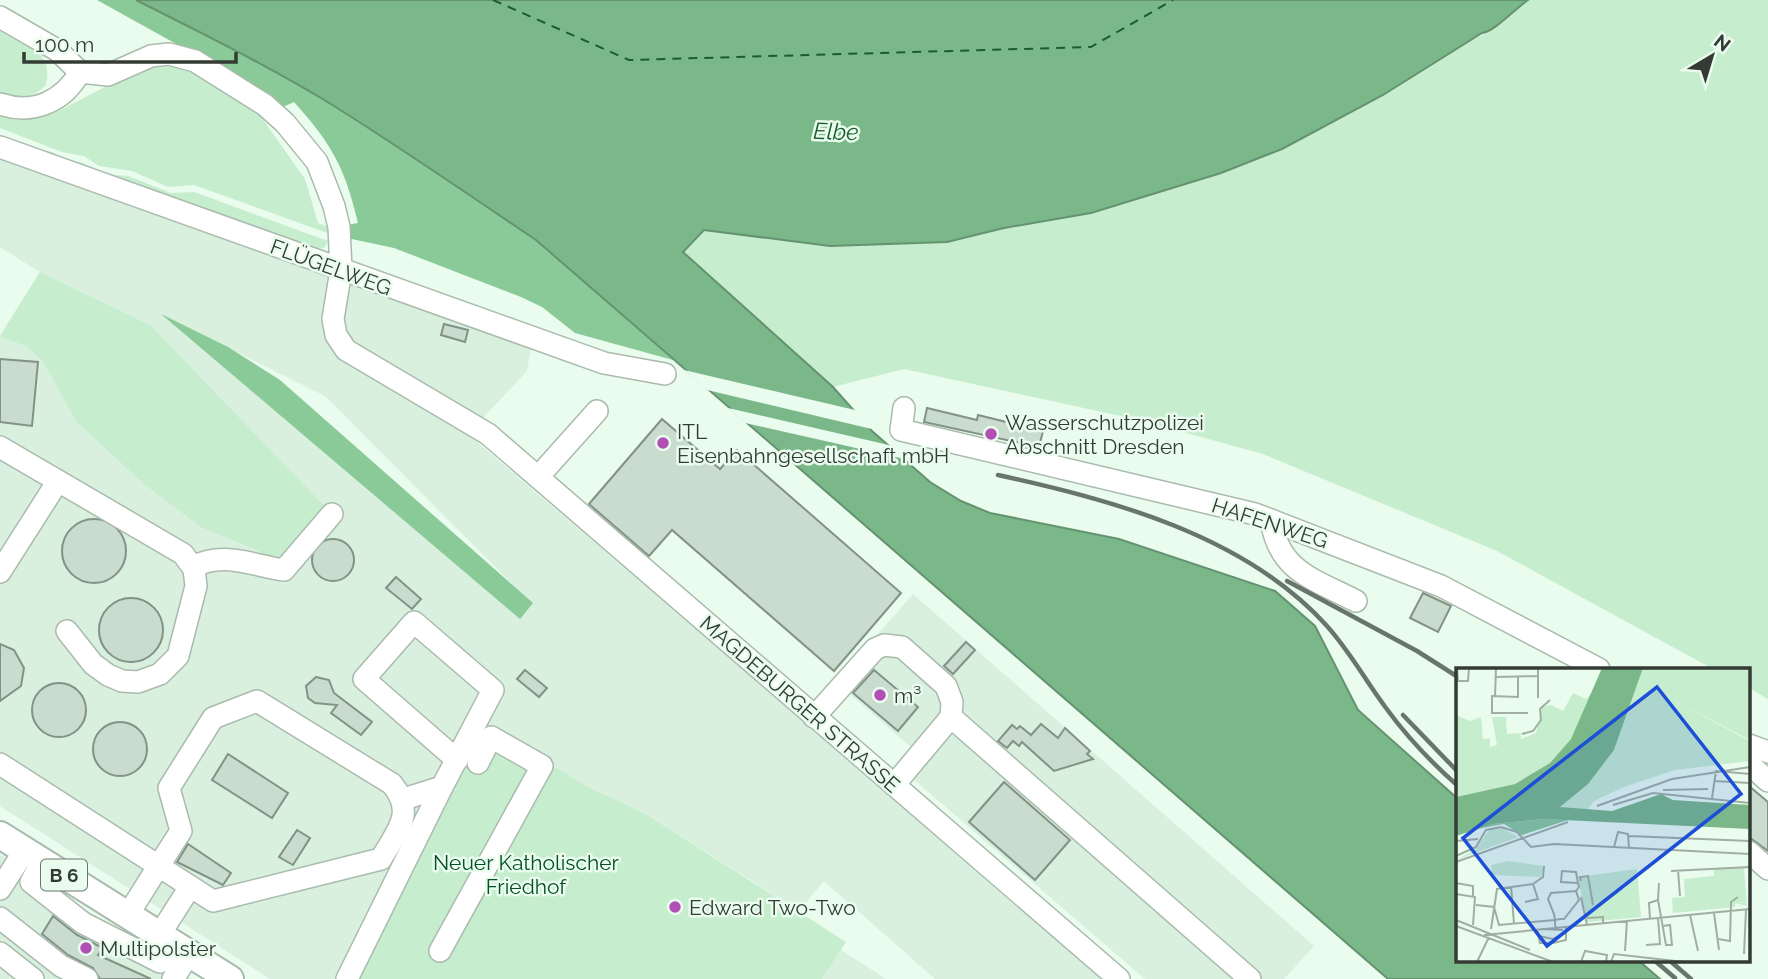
<svg xmlns="http://www.w3.org/2000/svg" width="1768" height="979" font-family="Raleway,sans-serif">
  <rect width="100%" height="100%" fill="#e9fced"/>
  <g fill="#d8f0dd" fill-rule="evenodd">
    <path d="M0,156L531,346L527,371L481,420L471,437L1105,979H935L824,881L799,911L644,813L586,786L354,979H270L0,806V335L40,272L0,247ZM164,316L325,396L532,604L520,618Z"/>
    <polygon points="913,594 1314,946 1284,979 1145,979 897,765 912,748 836,682"/>
    <polygon points="0,855 6,858 192,979 0,979"/>
    <polygon points="841,950 886,979 822,979"/>
  </g>
  <g fill="#c6edce">
    <polygon points="1528,0 1768,0 1768,699 1749,688 1749,669 1713,669 1497,551 1263,454 1139,420 904,369 833,387 683,252 704,230 830,246 947,242 1004,228 1091,213 1221,173 1282,149 1383,95 1461,45 1487,33"/>
    <path d="M0,27C25,42 54,51 46,85C31,99 20,100 0,95Z"/>
    <polygon points="172,67 194,73 267,117 264,121 305,179 318,223 329,227 330,234 194,185 168,187 132,171 99,166 84,156 62,152 0,128 0,112 26,118 53,114 132,73 145,68"/>
    <polygon points="0,135 35,149 52,152 65,160 83,163 100,174 128,176 171,193 194,192 328,241 324,248 314,250 0,140"/>
    <polygon points="40,272 151,326 327,509 282,560 272,560 257,550 201,527 144,484 76,421 44,363 27,346 0,337"/>
    <polygon points="484,725 586,786 644,813 846,942 822,979 354,979"/>
  </g>
  <g fill="#8ac998">
    <path d="M97,0H136L232,48L323,99L412,155L536,240L673,360L575,333L542,307L521,297L394,248L347,238L346,225L358,223C345,168 332,144 294,102L283,107L261,91Z"/>
    <polygon points="161,314 228,347 280,380 533,603 520,619"/>
  </g>
  <path fill="#7ab889" stroke="#659270" stroke-width="2" d="M136,0H1528C1516,8 1494,32 1482,33L1383,95L1282,149L1221,173L1091,213L1004,228L947,242L830,246L704,230L683,252L833,387L872,431L930,482L961,501L990,513L1119,539L1275,591L1315,626L1358,710L1458,799V960H1638L1660,979H1388L536,240C466,193 397,145 326,101C264,64 200,32 136,0Z"/>
  <g fill="#e9fced">
    <polygon points="684,370 855,410 876,430 707,390"/>
    <polygon points="728,408 893,446 909,460 745,423"/>
  </g>
  <g fill="none" stroke-linecap="round" stroke-linejoin="round">
    <polyline stroke="#185d30" stroke-width="2" stroke-dasharray="9 7" stroke-linecap="butt" points="493,0 629,60 1091,47 1173,0"/>
  </g>
  <g fill="#cadcce" stroke="#829285" stroke-width="2">
    <polygon points="444,324 468,330 465,342 441,335"/>
    <polygon points="0,359 38,362 32,426 0,422"/>
    <polygon points="927,408 977,420 978,415 1043,431 1039,447 924,422"/>
    <polygon points="662,419 720,469 737,450 901,593 834,671 672,530 649,556 589,504"/>
    <circle cx="94" cy="551" r="32"/>
    <circle cx="333" cy="560" r="21"/>
    <polygon points="396,577 421,599 412,609 386,588"/>
    <polygon points="1423,593 1451,606 1438,632 1410,618"/>
    <circle cx="131" cy="630" r="32"/>
    <polygon points="966,642 975,650 953,674 944,666"/>
    <polygon points="0,644 14,650 24,668 21,686 0,701"/>
    <polygon points="525,670 547,688 539,697 517,679"/>
    <polygon points="874,670 918,707 898,731 853,693"/>
    <polygon points="316,677 329,680 334,693 372,722 361,735 331,713 337,705 315,703 308,698 306,686"/>
    <circle cx="59" cy="710" r="27"/>
    <circle cx="120" cy="749" r="27"/>
    <polygon points="1041,724 1058,738 1065,728 1090,751 1087,754 1093,759 1054,771 1022,742 1019,746 1013,741 1007,748 998,741 1012,725 1017,729 1020,726 1031,735"/>
    <polygon points="228,754 288,793 272,818 212,780"/>
    <polygon points="1004,782 1070,840 1035,880 969,822"/>
    <polygon points="1749,786 1768,802 1768,851 1749,837"/>
    <polygon points="297,830 310,838 293,865 279,857"/>
    <polygon points="188,844 231,873 223,885 177,862"/>
    <polygon points="53,916 77,935 103,948 98,955 151,979 100,979 93,968 68,955 42,934"/>
  </g>
  <g fill="none" stroke-linecap="round" stroke-linejoin="round">
    <defs>
      <g id="minor">
        <polyline points="0,17 57,50 80,72"/>
        <path d="M0,104C33,115 63,102 80,72L108,75L151,56L169,54L195,61L265,105L285,123L317,162L334,206L339,227L341,270L333,319L336,335L346,350L488,434L1119,979"/>
        <polyline points="0,147 604,363 665,374"/>
        <polyline points="904,408 901,430 1255,514 1441,586 1599,669"/>
        <polyline points="0,447 183,554 194,569 196,586 178,656 160,674 138,682 122,681 108,675 93,664 67,631"/>
        <polyline points="538,477 597,411"/>
        <path d="M1271,520C1279,572 1314,579 1356,601"/>
        <path d="M193,567C223,551 251,565 284,570L332,514"/>
        <polyline points="0,572 58,481"/>
        <polyline points="814,717 875,649 884,645 902,647 946,686 952,702 951,717 894,785"/>
        <polyline points="951,717 1250,979"/>
        <polyline points="1749,745 1768,752"/>
        <path d="M0,764C71,810 142,855 213,901L381,859C397,831 416,813 392,784L257,701L213,718L169,788L181,831C163,859 145,887 128,915"/>
        <polyline points="1749,764 1768,781"/>
        <polyline points="404,799 442,787 493,690 414,622 364,679 457,760"/>
        <polyline points="1749,852 1768,869"/>
        <polyline points="42,861 31,882 83,923 160,962 174,943"/>
        <polyline points="0,889 25,850"/>
        <polyline points="0,918 61,966 87,979"/>
        <polyline points="160,934 190,887"/>
        <polyline points="440,951 542,766 491,737 478,763"/>
        <polyline points="0,953 33,979"/>
        <polyline points="173,979 190,953"/>
        <polyline points="347,979 442,787"/>
      </g>
      <polyline id="major" points="0,835 230,979"/>
    </defs>
    <use href="#minor" stroke="#aabbad" stroke-width="24"/>
    <use href="#major" stroke="#aabbad" stroke-width="30"/>
    <use href="#minor" stroke="#fff" stroke-width="21"/>
    <use href="#major" stroke="#fff" stroke-width="26"/>
    <g stroke="#69746b" stroke-width="4.5">
      <path d="M998,475C1112,500 1245,535 1327,626C1351,653 1365,680 1386,708C1407,737 1432,763 1458,786"/>
      <polyline points="1287,581 1417,651 1458,677"/>
      <polyline points="1403,715 1458,772"/>
      <polyline points="1654,960 1675,978"/>
      <polyline points="1669,960 1691,979"/>
    </g>
  </g>
  <g fill="#b14fb5" stroke="#e9fced" stroke-width="2.5">
    <circle cx="991" cy="434" r="7"/>
    <circle cx="663" cy="443" r="7"/>
    <circle cx="880" cy="695" r="7"/>
    <circle cx="675" cy="907" r="7"/>
    <circle cx="86" cy="948" r="7"/>
  </g>
  <g text-anchor="middle" dominant-baseline="central" stroke-width="5" stroke-linejoin="round" paint-order="stroke">
    <rect fill="#e9fced" stroke="#6a756c" stroke-width="2" x="41" y="859.5" width="46" height="31" rx="5"/>
    <g font-size="19" font-weight="bold" fill="#343b35">
      <text x="64" y="875">B 6</text>
    </g>
    <g font-size="21" fill="#343b35" stroke="#e9fced">
      <text transform="translate(331 267) rotate(20)">FLÜGELWEG</text>
      <text transform="translate(1270 523) rotate(18)">HAFENWEG</text>
      <text transform="translate(800 704) rotate(41)">MAGDEBURGER STRASSE</text>
    </g>
    <g font-size="21" fill="#343b35" stroke="#e9fced" text-anchor="start">
      <text x="1005" y="422">Wasserschutzpolizei<tspan x="1005" dy="24">Abschnitt Dresden</tspan></text>
      <text x="677" y="431">ITL<tspan x="677" dy="24">Eisenbahngesellschaft mbH</tspan></text>
      <text x="894" y="695">m³</text>
      <text x="689" y="907">Edward Two-Two</text>
      <text x="100" y="948">Multipolster</text>
    </g>
    <g font-size="21" fill="#045024" stroke="#e9fced">
      <text x="526" y="862">Neuer Katholischer<tspan x="526" dy="24">Friedhof</tspan></text>
    </g>
    <g font-size="23" font-style="italic" fill="#185d30" stroke="#e9fced">
      <text transform="translate(836 131) rotate(2)">Elbe</text>
    </g>
  </g>
  <g transform="translate(1456 668)">
    <rect width="294" height="294" fill="#e9fced"/>
    <path d="M187,0H294V72L213,30L294,73V93L219,102L168,119L138,133L132,141L104,140L158,82ZM137,24L115,71L94,95L59,116L0,129V47L14,53L25,49L27,71L34,70V79L41,77L36,49H50L51,66L65,65V71L80,65L86,39L95,37L107,43L117,25L130,31ZM46,160L62,169L0,192L20,181L33,162ZM52,193L87,198L85,209L36,207L35,197ZM258,200H288L291,238L279,235V239L217,245L216,230L229,229L228,211L258,208ZM181,201L185,249L131,254L122,209Z" fill="#c6edce"/>
    <path d="M87,151L112,152L66,167L48,156L14,162L37,156Z" fill="#8ac998"/>
    <path d="M146,0H187L158,82L132,116L104,139L156,143L205,126L217,132L294,137V161L87,151L37,156L0,168V129L59,116L94,95L115,71Z" fill="#7ab889"/>
    <path fill="none" stroke="#7ab889" stroke-width="3.5" d="M0,143L81,123L131,82L165,0"/>
    <path fill="none" stroke="#a1afa3" stroke-width="2" d="M1,0L2,13H12L13,0M82,0V30M40,9L82,8M62,9V29L36,28V45H72M39,28L40,0M66,66L77,63L85,52L84,41L94,32M258,113L294,115M207,122L252,121M256,130L260,103L294,106M157,137L197,125L294,135M141,138L216,111L294,99M173,168L294,173M0,173L22,171M158,179L162,164L172,166L173,180M0,188L20,179L30,162L45,159L61,164L75,179L98,176L294,186M0,194L112,154M222,202L224,228M215,203L294,199M125,213L124,209L132,208L137,237M0,215L17,218V228M203,215L202,232L210,277H216L214,257L207,258M77,216L87,209L88,198M55,218L58,256M120,223L123,219L122,215L120,204L106,203L105,214L122,215M0,226L19,229L17,257M125,229L131,257M20,237L38,239L43,257L99,252L104,251H108L123,232L120,223L95,225L92,231L98,246L99,252V257L100,260M258,245L263,282M234,247L242,283M131,250L147,249V255M194,251L193,235L202,232M0,252L74,282M0,258L97,294M35,261L41,221L77,216L82,231L69,234M86,261L107,262M81,262L84,275H97L110,272V259M28,267L294,241M83,268L97,271L109,265M262,271L274,273L275,234L282,229M190,277L204,276L202,250M169,283L171,253M288,286L290,242M21,294L33,269M125,294L129,283L151,287L150,294M155,294L158,286L228,294"/>
    <path fill="#1d4ed8" fill-opacity="0.15" stroke="#1d4ed8" stroke-width="3.5" d="M201,19L285,126L91,278L7,170Z"/>
    <rect width="294" height="294" fill="none" stroke="#343b35" stroke-width="3.5"/>
  </g>
  <g transform="translate(1712 56) rotate(38)" stroke="#e9fced" stroke-width="5" paint-order="stroke">
  <path d="M0-5L12 26L0 18L-12 26Z" fill="#343b35"/>
  <text y="-10" font-size="19" font-weight="bold" text-anchor="middle" fill="#343b35">N</text>
  </g>
  <path d="M24 52v10h212v-10" fill="none" stroke="#343b35" stroke-width="3.5"/>
  <text x="35" y="52" font-size="21" fill="#343b35" stroke="#e9fced" stroke-width="5" paint-order="stroke">100 m</text>
</svg>
